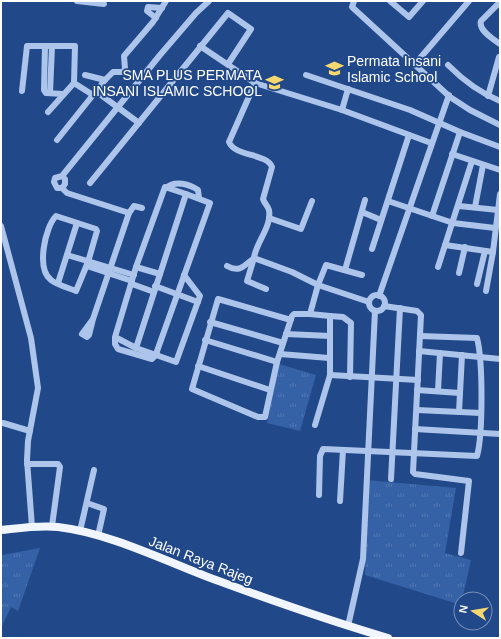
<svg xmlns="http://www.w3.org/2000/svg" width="501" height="639" font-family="Arial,sans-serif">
  <defs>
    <pattern id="grass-tufts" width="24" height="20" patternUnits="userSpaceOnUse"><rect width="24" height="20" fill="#3561a6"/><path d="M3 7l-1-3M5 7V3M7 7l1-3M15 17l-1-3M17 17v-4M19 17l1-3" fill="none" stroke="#5379b3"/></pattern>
  </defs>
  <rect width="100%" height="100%" fill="#214889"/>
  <g fill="url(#grass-tufts)">
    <polygon points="279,364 316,375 300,431 267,423"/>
    <polygon points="367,480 456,488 445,553 471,560 461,605 365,575"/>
    <polygon points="40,548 18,611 11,607 1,628 2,555"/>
  </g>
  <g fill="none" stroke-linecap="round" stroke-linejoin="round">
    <g stroke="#adc5ea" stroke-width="6">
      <polyline points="77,1 104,4"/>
      <polyline points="354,1 352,7 450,97 470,110 500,125"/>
      <polyline points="390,1 409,17 423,1"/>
      <path d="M500,2L481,21C478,30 493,39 500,44"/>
      <polyline points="156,18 147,11 148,7 162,8"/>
      <polyline points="45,46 44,90 46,93 63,94"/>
      <path d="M200,46L255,83L229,142C235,157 267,153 272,167L263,199C264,203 268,206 269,210C272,227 256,242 254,258L292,272L318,285L369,302"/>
      <polyline points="415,64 469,1"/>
      <path d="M448,65C463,80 480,93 500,101"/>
      <polyline points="85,75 105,80"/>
      <polyline points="306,75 410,110 460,132 500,147"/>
      <polyline points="74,83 93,95"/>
      <polyline points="255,83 342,110 431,143"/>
      <polyline points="22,91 27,46 75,46 74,83 48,112"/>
      <polyline points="97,92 139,123"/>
      <polyline points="50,93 52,46"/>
      <polyline points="488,96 499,57"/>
      <polyline points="342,110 348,89"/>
      <polyline points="57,140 105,80 113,72 123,72 125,69 124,56 153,22 166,1"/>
      <polyline points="452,154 500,170"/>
      <polyline points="62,176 65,179 65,184 62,188 57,188 54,182 55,178 62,176 160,55 196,13 209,1"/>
      <polyline points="90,183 228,13 251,29 228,64"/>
      <polygon points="165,187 186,194 136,348 115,337 136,267"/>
      <polyline points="62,188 67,193 129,213"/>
      <path d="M166,188C175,180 189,184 198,190L199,198"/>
      <polyline points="388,201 453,223 495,228"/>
      <polyline points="459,206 498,210"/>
      <polyline points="475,207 483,165"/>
      <polyline points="362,212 381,220"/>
      <path d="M56,216L96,229L97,231L88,262L76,291C69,288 57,285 51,280C36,269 45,227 56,216Z"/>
      <polyline points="432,216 460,132"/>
      <polyline points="269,218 301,229 312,201"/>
      <polyline points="1,226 31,338 38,388 28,441 27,460 32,527"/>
      <polyline points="445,245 493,252 500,194"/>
      <polyline points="372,249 409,135"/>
      <polyline points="67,255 134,275"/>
      <polyline points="254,258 247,281 266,289"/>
      <polyline points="87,266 132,281"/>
      <path d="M227,266C239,273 244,266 254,258"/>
      <polyline points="136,267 160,274"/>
      <polyline points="438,267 472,161"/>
      <polyline points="345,270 365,200"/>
      <polyline points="459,273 465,247"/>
      <polyline points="362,275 326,265 318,285 310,314 330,316 330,375 418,380"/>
      <polyline points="58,283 77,223"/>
      <polyline points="132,284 154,292"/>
      <polyline points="477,284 485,251"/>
      <polyline points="155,286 198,302"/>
      <polyline points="486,291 493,252"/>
      <circle cx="377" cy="303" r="8"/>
      <polyline points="379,296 449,95"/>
      <polyline points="384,306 417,311 421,315 413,472 415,474 469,481 461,553"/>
      <polyline points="330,316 343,317 351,323 350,377"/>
      <polyline points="93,319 82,334 87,337 89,335 93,319 129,213 134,206 142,208"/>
      <polyline points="291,320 218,299 192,389 258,417 265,417 277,362 292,316 294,314 310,314"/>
      <polyline points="210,322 283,343"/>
      <polyline points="286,334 330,336"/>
      <polyline points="115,339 115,344 118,349 152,359 157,354"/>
      <polyline points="205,340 277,362"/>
      <polyline points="136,348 176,362 200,296 184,275"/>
      <polyline points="419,351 500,359"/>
      <polyline points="156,354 210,203 186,194"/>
      <polyline points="280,354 329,358"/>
      <polyline points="198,366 270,390"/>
      <polyline points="417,390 460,393"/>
      <polyline points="438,391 440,353"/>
      <polyline points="417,410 481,413"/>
      <polyline points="459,412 462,355"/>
      <polyline points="3,423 30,431"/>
      <polyline points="315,425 330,375"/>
      <polyline points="415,429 500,434"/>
      <polyline points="27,464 58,464 60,467 52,526"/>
      <polyline points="391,479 400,308"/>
      <path d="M319,495L320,456L323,449L477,456C483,434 483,361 477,338L420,336"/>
      <polyline points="340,501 343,450"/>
      <polyline points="87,503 104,509 98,536"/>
      <polyline points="80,531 94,470"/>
      <polyline points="348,626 363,559 375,311"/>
    </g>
    <path stroke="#f1f5fe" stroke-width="8" d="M1,530C20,528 39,525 58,527C110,533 167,562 216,580C273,601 330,621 388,638"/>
  </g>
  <defs>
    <symbol id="school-bare" viewBox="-9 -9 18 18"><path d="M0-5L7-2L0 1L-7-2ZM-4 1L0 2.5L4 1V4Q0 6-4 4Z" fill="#f7d86f" stroke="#214889" stroke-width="2.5" paint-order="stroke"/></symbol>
  </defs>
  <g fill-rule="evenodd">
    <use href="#school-bare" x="322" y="56" width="25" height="25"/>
    <use href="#school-bare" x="262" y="70" width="25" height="25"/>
  </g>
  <g text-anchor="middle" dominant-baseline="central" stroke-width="3.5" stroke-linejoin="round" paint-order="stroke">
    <g font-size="14" fill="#fff" stroke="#214889" text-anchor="start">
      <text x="347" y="61">Permata Insani<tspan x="347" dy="16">Islamic School</tspan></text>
      <text x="262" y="75" text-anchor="end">SMA PLUS PERMATA<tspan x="262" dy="16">INSANI ISLAMIC SCHOOL</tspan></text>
    </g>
    <g font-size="14" fill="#fff" stroke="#214889">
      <text transform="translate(201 560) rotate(21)">Jalan Raya Rajeg</text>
    </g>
  </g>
  <rect width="501" height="639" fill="none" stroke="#ffffff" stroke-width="4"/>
  <g transform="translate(473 611) rotate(282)"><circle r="19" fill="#214889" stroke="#7a91b8"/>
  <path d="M0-3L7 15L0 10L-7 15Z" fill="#f7d86f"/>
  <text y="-6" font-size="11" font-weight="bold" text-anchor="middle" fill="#ffffff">N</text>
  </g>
</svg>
